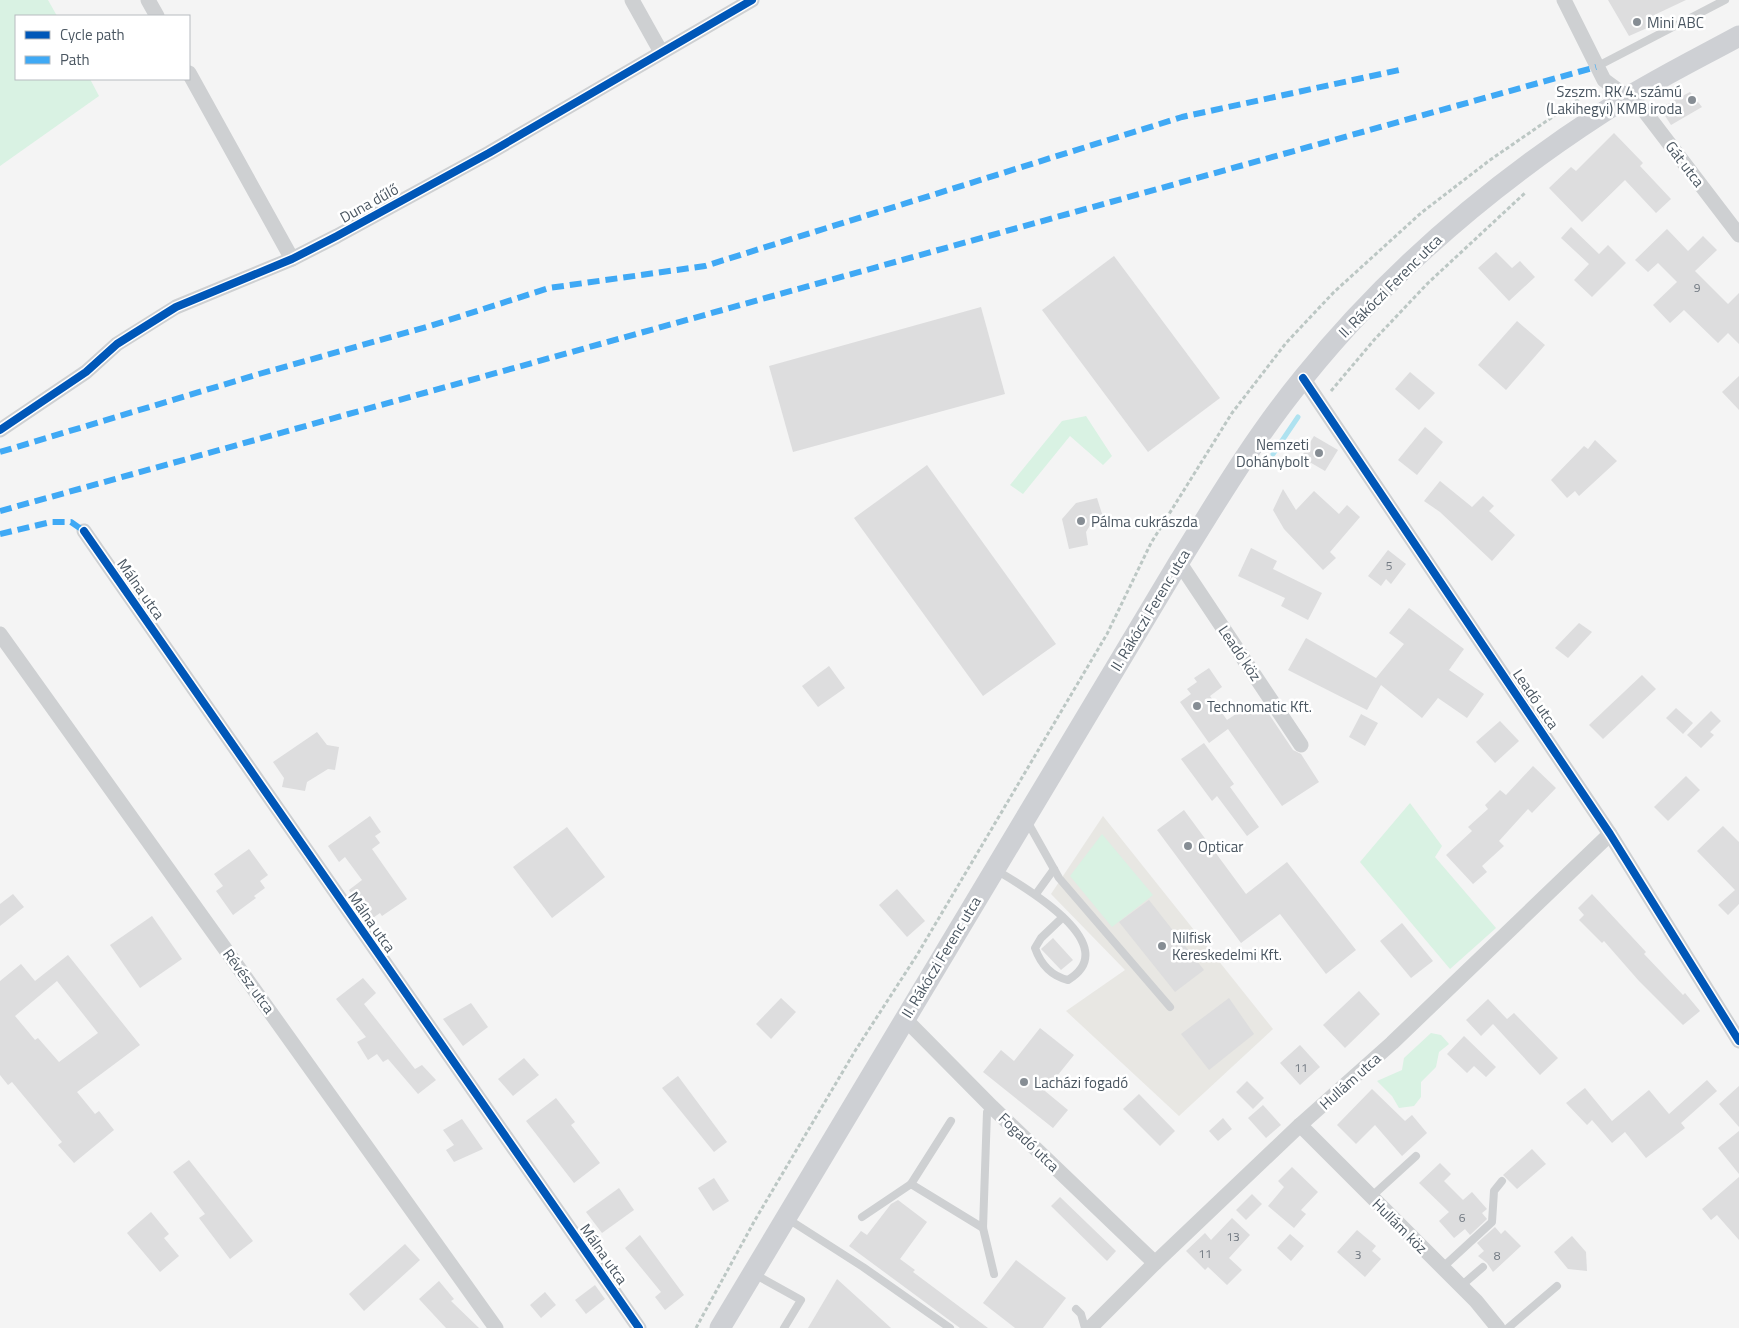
<svg xmlns="http://www.w3.org/2000/svg" width="1739" height="1328" font-family="'Titillium Web',sans-serif">
  <rect width="100%" height="100%" fill="#f4f4f4"/>
  <polygon fill="#e8e7e3" points="1103,816 1273,1029 1179,1116 1066,1011 1125,970 1051,894"/>
  <g fill="#d9f2e3">
    <polygon points="0,0 48,0 57,16 16,16 16,79 90,79 99,96 0,166"/>
    <polygon points="1086,416 1112,456 1103,465 1070,436 1023,494 1010,485 1062,421"/>
    <polygon points="1410,803 1442,846 1435,857 1496,928 1450,969 1360,862"/>
    <polygon points="1102,834 1153,895 1112,927 1070,876"/>
    <polygon points="1431,1033 1441,1035 1449,1044 1439,1052 1436,1067 1421,1082 1421,1097 1414,1106 1399,1108 1392,1096 1377,1081 1402,1070 1404,1058"/>
  </g>
  <g fill="none" stroke-linecap="round" stroke-linejoin="round">
    <polyline stroke="#aee2f0" stroke-width="5" points="1273,454 1298,417"/>
  </g>
  <g fill="#ddddde" fill-rule="evenodd">
    <polygon points="1608,0 1686,0 1650,17 1654,25 1629,36"/>
    <polygon points="1690,92 1702,107 1671,125 1660,108"/>
    <polygon points="1614,133 1643,163 1640,166 1671,199 1656,213 1625,180 1582,222 1549,188 1571,167 1576,171"/>
    <polygon points="1571,227 1599,254 1608,245 1626,263 1592,297 1574,280 1589,264 1561,238"/>
    <polygon points="1667,229 1688,251 1703,236 1717,250 1695,271 1728,304 1739,293 1739,344 1728,333 1718,343 1684,310 1670,323 1653,305 1677,282 1658,263 1648,272 1635,260"/>
    <polygon points="1496,252 1512,268 1520,261 1535,277 1509,301 1478,268"/>
    <polygon points="1114,256 1220,398 1148,452 1042,310"/>
    <polygon points="981,307 1005,394 793,452 769,366"/>
    <polygon points="1517,321 1545,345 1506,390 1478,365"/>
    <polygon points="1410,372 1435,393 1419,410 1395,389"/>
    <polygon points="1739,376 1739,410 1722,392"/>
    <polygon points="1425,427 1443,442 1417,475 1398,460"/>
    <polygon points="1314,436 1338,450 1325,471 1301,457"/>
    <polygon points="1595,440 1617,461 1579,496 1575,491 1567,498 1551,480 1584,446 1588,449"/>
    <polygon points="927,465 1056,644 983,696 854,518"/>
    <polygon points="1440,481 1472,507 1483,496 1494,506 1489,511 1515,535 1492,561 1440,512 1424,501"/>
    <polygon points="1283,489 1296,510 1314,491 1339,514 1347,505 1360,517 1330,552 1336,558 1323,570 1284,529 1273,510"/>
    <polygon points="1097,498 1103,517 1092,522 1086,532 1088,545 1069,549 1062,519 1076,503"/>
    <polygon points="1251,548 1277,561 1273,569 1322,593 1308,620 1281,606 1285,598 1238,576"/>
    <polygon points="1388,550 1406,564 1391,584 1386,579 1381,586 1368,576"/>
    <polygon points="1409,608 1464,649 1449,670 1484,694 1467,718 1438,698 1422,718 1381,685 1367,710 1288,670 1306,638 1376,678 1404,644 1389,633"/>
    <polygon points="1579,623 1592,632 1568,658 1555,648"/>
    <polygon points="829,666 845,688 818,707 802,686"/>
    <polygon points="1209,668 1222,687 1210,696 1227,720 1251,704 1255,709 1262,704 1293,750 1301,754 1319,782 1282,806 1228,729 1209,743 1180,702 1191,694 1187,689 1197,682 1194,678"/>
    <polygon points="1642,675 1656,689 1603,739 1589,725"/>
    <polygon points="1676,708 1693,723 1683,734 1666,718"/>
    <polygon points="1711,711 1721,721 1710,732 1714,735 1701,748 1687,735"/>
    <polygon points="1361,714 1378,723 1365,746 1349,737"/>
    <polygon points="1500,721 1519,741 1495,763 1476,742"/>
    <polygon points="317,732 327,745 339,747 335,770 328,769 307,782 305,791 282,787 284,778 273,762"/>
    <polygon points="1204,743 1234,784 1230,787 1259,827 1247,836 1217,796 1212,801 1181,759"/>
    <polygon points="1533,766 1556,788 1532,813 1528,809 1499,841 1504,846 1482,866 1487,872 1473,884 1446,855 1472,831 1468,827 1488,809 1485,805 1500,790 1506,795"/>
    <polygon points="1686,776 1700,790 1668,821 1654,807"/>
    <polygon points="1184,810 1246,894 1287,862 1356,950 1326,974 1280,914 1241,943 1157,830"/>
    <polygon points="370,816 381,832 375,836 380,843 372,849 407,899 382,916 380,913 370,920 349,890 362,880 345,857 339,862 328,846"/>
    <polygon points="1723,826 1739,842 1739,904 1728,915 1718,905 1735,890 1697,851"/>
    <polygon points="567,827 605,877 552,918 513,867"/>
    <polygon points="249,849 268,875 260,881 265,888 254,896 256,898 233,915 216,891 223,886 214,874"/>
    <polygon points="897,889 925,921 907,937 879,905"/>
    <polygon points="13,894 24,907 0,926 0,904"/>
    <polygon points="1592,894 1646,952 1644,954 1683,995 1685,993 1700,1011 1683,1025 1639,981 1604,941 1602,943 1579,920 1584,915 1578,908"/>
    <polygon points="1149,900 1204,970 1175,992 1119,922"/>
    <polygon points="152,916 182,959 140,988 110,945"/>
    <polygon points="1402,923 1433,961 1411,978 1380,941"/>
    <polygon points="1053,938 1073,960 1061,970 1041,949"/>
    <path d="M68,955L140,1045L77,1092L95,1114L99,1111L114,1130L74,1163L58,1145L62,1142L12,1082L8,1085L0,1075V981L21,964L35,981ZM57,981L98,1033L59,1062L38,1038L35,1040L15,1016Z"/>
    <polygon points="363,978 376,993 364,1004 415,1069 422,1065 436,1080 418,1094 388,1059 383,1062 377,1054 368,1060 357,1042 366,1037 336,999"/>
    <polygon points="1359,991 1380,1014 1345,1048 1323,1025"/>
    <polygon points="781,998 796,1012 771,1039 756,1024"/>
    <polygon points="1229,998 1254,1034 1209,1070 1181,1034"/>
    <polygon points="1488,999 1507,1019 1514,1013 1558,1058 1540,1075 1493,1024 1481,1036 1466,1020"/>
    <polygon points="471,1003 488,1027 463,1046 443,1019"/>
    <polygon points="1040,1028 1074,1055 1045,1091 1068,1110 1053,1128 983,1072 1001,1050 1014,1061"/>
    <polygon points="1464,1036 1496,1067 1486,1077 1474,1066 1467,1073 1447,1054"/>
    <polygon points="1300,1045 1320,1067 1300,1085 1280,1063"/>
    <polygon points="524,1058 539,1075 513,1096 498,1079"/>
    <polygon points="678,1076 727,1142 714,1152 662,1088"/>
    <polygon points="1707,1080 1717,1091 1681,1123 1685,1128 1646,1158 1625,1132 1612,1143 1592,1120 1587,1125 1566,1103 1585,1088 1612,1121 1649,1090 1669,1114"/>
    <polygon points="1247,1081 1264,1098 1253,1109 1236,1092"/>
    <polygon points="1739,1086 1739,1127 1719,1104"/>
    <polygon points="1372,1089 1405,1121 1412,1115 1427,1133 1402,1156 1375,1125 1356,1144 1337,1125"/>
    <polygon points="1139,1094 1175,1131 1160,1146 1123,1109"/>
    <polygon points="556,1098 575,1122 571,1125 600,1163 574,1183 526,1121"/>
    <polygon points="1263,1105 1281,1125 1266,1138 1248,1118"/>
    <polygon points="1223,1118 1232,1129 1218,1141 1209,1131"/>
    <polygon points="462,1119 483,1149 454,1162 446,1150 454,1145 443,1130"/>
    <polygon points="1739,1131 1739,1174 1718,1148"/>
    <polygon points="1532,1149 1546,1164 1517,1189 1503,1175"/>
    <polygon points="189,1160 253,1241 230,1259 199,1218 205,1214 173,1172"/>
    <polygon points="1440,1163 1451,1174 1444,1181 1463,1200 1472,1192 1487,1209 1482,1213 1487,1219 1470,1235 1465,1229 1454,1238 1439,1221 1449,1212 1419,1183"/>
    <polygon points="1292,1167 1318,1192 1301,1210 1306,1214 1294,1228 1268,1206 1284,1187 1278,1181"/>
    <polygon points="1739,1177 1739,1240 1717,1215 1711,1220 1702,1209"/>
    <polygon points="714,1178 729,1201 713,1211 698,1188"/>
    <polygon points="619,1188 634,1210 602,1233 586,1212"/>
    <polygon points="1252,1194 1262,1204 1246,1220 1236,1210"/>
    <polygon points="1060,1197 1116,1251 1107,1261 1051,1206"/>
    <polygon points="898,1200 927,1222 900,1259 915,1270 913,1272 988,1328 960,1328 849,1246 861,1231 867,1235 891,1204"/>
    <polygon points="151,1212 169,1234 164,1238 179,1256 160,1272 127,1233"/>
    <polygon points="1232,1218 1250,1235 1229,1258 1242,1270 1227,1285 1208,1267 1205,1270 1186,1251 1205,1233 1211,1240"/>
    <polygon points="1495,1227 1501,1234 1505,1230 1521,1246 1493,1272 1487,1263 1478,1256 1484,1251 1477,1243"/>
    <polygon points="1357,1230 1376,1246 1372,1251 1381,1259 1365,1277 1337,1252"/>
    <polygon points="1290,1234 1304,1246 1291,1261 1277,1248"/>
    <polygon points="640,1235 684,1295 665,1310 655,1297 661,1292 625,1248"/>
    <polygon points="1572,1236 1586,1252 1587,1271 1568,1269 1554,1252"/>
    <polygon points="405,1244 420,1260 364,1311 349,1294"/>
    <polygon points="1016,1260 1066,1298 1043,1328 1015,1328 983,1303"/>
    <polygon points="837,1279 891,1328 808,1328"/>
    <polygon points="439,1281 454,1299 451,1301 479,1328 446,1328 419,1299"/>
    <polygon points="595,1285 605,1299 586,1314 575,1300"/>
    <polygon points="545,1292 556,1305 541,1318 530,1305"/>
  </g>
  <g fill="none" stroke-linecap="round" stroke-linejoin="round">
    <g stroke="#bcc7c4" stroke-width="3" stroke-dasharray="4 2.5" stroke-linecap="butt">
      <polyline points="1331,391 1374,340 1428,283 1526,192"/>
      <polyline points="696,1328 755,1220 855,1051 917,955 1107,634 1151,543 1232,413 1286,343 1334,292 1421,213 1490,160 1593,89"/>
    </g>
    <g stroke="#ced0d2" stroke-width="8">
      <polyline points="1596,67 1725,0"/>
      <polyline points="1027,821 1059,878 1170,1007"/>
      <path d="M996,870C1023,886 1126,945 1068,980C1051,976 1041,965 1035,948L1041,938L1063,917"/>
      <polyline points="1036,894 1054,869"/>
      <polyline points="992,1107 987,1112 983,1228 994,1274"/>
      <polyline points="951,1121 911,1184 983,1228"/>
      <polyline points="1371,1197 1416,1156"/>
      <polyline points="862,1217 911,1184"/>
      <polyline points="788,1219 863,1267 950,1328"/>
      <polyline points="1442,1268 1492,1222 1494,1191 1502,1181"/>
      <polyline points="754,1274 801,1300 784,1328"/>
      <polyline points="1461,1286 1483,1267"/>
      <polyline points="1076,1309 1081,1314 1085,1328"/>
      <polyline points="1508,1328 1557,1286"/>
    </g>
    <g stroke="#ced0d2" stroke-width="15">
      <polyline points="148,0 157,16"/>
      <polyline points="632,0 661,52"/>
      <polyline points="1564,0 1604,80 1642,108 1739,235"/>
      <polyline points="189,73 292,259"/>
      <polyline points="1303,378 1610,834 1739,1041"/>
      <polyline points="0,430 86,372 117,344 176,307 292,259 337,236 489,153 752,0"/>
      <polyline points="84,531 639,1328"/>
      <polyline points="1179,562 1301,745"/>
      <polyline points="0,634 496,1328"/>
      <polyline points="905,1019 992,1107 1155,1263"/>
      <polyline points="1300,1125 1476,1301 1498,1328"/>
      <polyline points="1090,1328 1155,1263 1300,1125 1392,1043 1610,834"/>
    </g>
    <path stroke="#ced0d4" stroke-width="21" d="M720,1328L1179,562C1218,499 1257,434 1304,377C1388,273 1491,185 1602,113C1646,84 1693,61 1739,36"/>
    <g stroke="#3fa9f5" stroke-width="6" stroke-dasharray="12 6" stroke-linecap="butt">
      <polyline points="0,452 259,374 430,326 549,288 705,266 1182,117 1404,69"/>
      <polyline points="0,511 1596,67"/>
      <polyline points="0,534 51,522 71,522 84,531"/>
    </g>
    <defs>
      <g id="cycleway">
        <polyline points="1303,378 1610,834 1739,1041"/>
        <polyline points="0,430 86,372 117,344 176,307 292,259 337,236 489,153 752,0"/>
        <polyline points="84,531 639,1328"/>
      </g>
    </defs>
    <use href="#cycleway" stroke="#fff" stroke-width="11"/>
    <use href="#cycleway" stroke="#0057b8" stroke-width="8"/>
  </g>
  <g fill="#868d94" stroke="#fff" stroke-width="2">
    <circle cx="1637" cy="22" r="5"/>
    <circle cx="1692" cy="100" r="5"/>
    <circle cx="1319" cy="453" r="5"/>
    <circle cx="1081" cy="521" r="5"/>
    <circle cx="1197" cy="706" r="5"/>
    <circle cx="1188" cy="846" r="5"/>
    <circle cx="1162" cy="946" r="5"/>
    <circle cx="1024" cy="1082" r="5"/>
  </g>
  <g text-anchor="middle" dominant-baseline="central" stroke-width="5" stroke-linejoin="round" paint-order="stroke">
    <g font-size="12" fill="#707881">
      <text x="1697" y="287">9</text>
      <text x="1389" y="565">5</text>
      <text x="1301" y="1067">11</text>
      <text x="1462" y="1217">6</text>
      <text x="1233" y="1236">13</text>
      <text x="1205" y="1253">11</text>
      <text x="1358" y="1254">3</text>
      <text x="1497" y="1255">8</text>
    </g>
    <g font-size="15" fill="#4a5661" stroke="#fff" text-anchor="start">
      <text x="1647" y="22">Mini ABC</text>
      <text x="1682" y="91" text-anchor="end">Szszm. RK 4. számú<tspan x="1682" dy="17">(Lakihegyi) KMB iroda</tspan></text>
      <text x="1309" y="444" text-anchor="end">Nemzeti<tspan x="1309" dy="17">Dohánybolt</tspan></text>
      <text x="1091" y="521">Pálma cukrászda</text>
      <text x="1207" y="706">Technomatic Kft.</text>
      <text x="1198" y="846">Opticar</text>
      <text x="1172" y="937">Nilfisk<tspan x="1172" dy="17">Kereskedelmi Kft.</tspan></text>
      <text x="1034" y="1082">Lacházi fogadó</text>
    </g>
    <g font-size="15" fill="#4a5661" stroke="#fff">
      <text transform="translate(1685 164) rotate(53)">Gát utca</text>
      <text transform="translate(369 203) rotate(-29)">Duna dűlő</text>
      <text transform="translate(1390 286) rotate(-45)">II. Rákóczi Ferenc utca</text>
      <text transform="translate(141 589) rotate(55)">Málna utca</text>
      <text transform="translate(1150 610) rotate(-59)">II. Rákóczi Ferenc utca</text>
      <text transform="translate(1240 653) rotate(56)">Leadó köz</text>
      <text transform="translate(1536 699) rotate(56)">Leadó utca</text>
      <text transform="translate(372 922) rotate(55)">Málna utca</text>
      <text transform="translate(941 957) rotate(-59)">II. Rákóczi Ferenc utca</text>
      <text transform="translate(249 981) rotate(54)">Révész utca</text>
      <text transform="translate(1350 1081) rotate(-42)">Hullám utca</text>
      <text transform="translate(1029 1142) rotate(44)">Fogadó utca</text>
      <text transform="translate(1400 1226) rotate(45)">Hullám köz</text>
      <text transform="translate(604 1254) rotate(55)">Málna utca</text>
    </g>
  </g>
  <rect x="15" y="15" width="175" height="65" fill="#ffffff" stroke="#b7bbc0"/>
  <rect x="25" y="31" width="25" height="8" fill="#0057b8" stroke="#b7bbc0"/>
  <text x="60" y="40" font-size="15" fill="#4a5661">Cycle path</text>
  <rect x="25" y="56" width="25" height="8" fill="#3fa9f5" stroke="#b7bbc0"/>
  <text x="60" y="65" font-size="15" fill="#4a5661">Path</text>
</svg>
